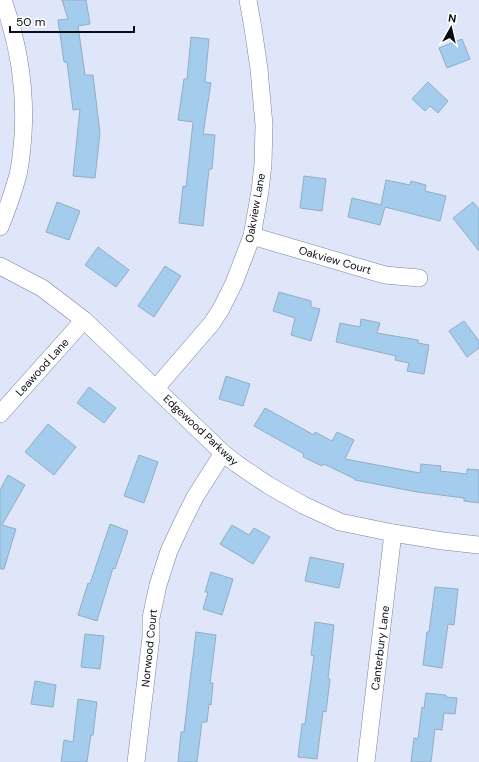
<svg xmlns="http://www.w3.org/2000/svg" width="479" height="762" font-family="'DM Sans',sans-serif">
  <rect width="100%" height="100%" fill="#e0e6f9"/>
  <g fill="#a3cced" stroke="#92aec4">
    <polygon points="62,0 86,0 90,24 78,26 85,75 93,75 100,133 95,178 73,176 80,109 73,110 67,62 64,62 58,20 68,19"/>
    <polygon points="191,37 209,39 205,82 211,83 203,134 215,135 212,169 209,169 203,226 179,223 183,186 186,187 193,122 178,120 184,79 187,79"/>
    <polygon points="462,39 470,59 447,68 439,48"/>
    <polygon points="428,82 448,101 438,113 430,106 425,111 412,99"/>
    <polygon points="304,176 326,179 322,211 300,208"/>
    <polygon points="386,180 410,185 411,181 426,185 425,191 446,196 440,221 385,207 380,225 348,217 352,198 381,205"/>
    <polygon points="57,202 80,211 69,240 46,232"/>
    <polygon points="473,202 479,209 479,251 453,218"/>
    <polygon points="98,247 129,270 116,287 85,265"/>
    <polygon points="165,266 181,276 154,317 138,306"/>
    <polygon points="279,292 311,301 311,307 320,309 311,341 291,335 295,318 273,311"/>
    <polygon points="361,319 380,323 377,333 418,340 418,343 429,345 424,374 407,371 409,363 395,360 396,356 336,342 340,323 360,327"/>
    <polygon points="464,321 479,341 479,348 467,357 449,331"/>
    <polygon points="226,376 250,384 243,406 219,399"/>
    <polygon points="89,387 116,408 104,423 77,403"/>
    <polygon points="265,408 314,435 315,432 332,441 337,432 354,440 345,459 420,473 421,464 441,466 440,471 467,474 467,469 479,470 479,503 464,501 464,498 417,492 355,480 355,479 324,464 322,466 303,457 304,454 254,426"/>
    <polygon points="48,424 76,447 54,475 25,452"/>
    <polygon points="139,455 158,462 144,503 124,496"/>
    <polygon points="8,475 25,485 2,525 16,529 4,569 0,569 0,490"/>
    <polygon points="110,524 128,531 115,569 113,568 97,621 78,615 88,583 90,584"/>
    <polygon points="232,525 249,535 254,528 270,537 253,564 220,544"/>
    <polygon points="310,557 344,564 339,588 305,581"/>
    <polygon points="211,572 233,579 222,615 203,609 208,592 205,592"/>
    <polygon points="435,587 458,589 454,625 448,624 442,668 423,665 427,632 429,632"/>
    <polygon points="315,622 334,625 328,678 330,679 326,712 323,711 317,759 298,757 302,724 305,724 314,656 311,655"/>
    <polygon points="196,632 216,635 210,683 213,683 211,705 209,704 207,722 202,722 197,762 178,762 181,732 184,732 190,681"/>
    <polygon points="85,634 104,636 100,669 81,667"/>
    <polygon points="35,681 56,685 53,707 31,704"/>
    <polygon points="426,693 446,695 446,697 457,698 455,714 444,713 442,730 435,729 431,762 411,762 414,738 418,739 422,707 424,708"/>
    <polygon points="78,699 97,702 93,735 91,735 87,762 61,762 64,740 73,742"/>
  </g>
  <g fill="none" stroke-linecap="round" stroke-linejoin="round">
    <defs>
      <g id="street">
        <path d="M0,227C7,210 13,193 18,175C21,162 22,148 23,135C26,88 19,45 3,0"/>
        <polyline points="252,236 385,275 419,278"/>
        <polyline points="0,266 42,288 84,320 223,453 237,464 268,485 303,505 340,522 393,533 443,541 479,545"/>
        <polyline points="156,388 212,323 221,309 234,283 252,236 260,191 263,164 264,125 259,69 253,28 248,0"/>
        <polyline points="0,414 84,320"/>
        <polyline points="136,762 151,637 151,618 158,585 169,551 182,523 195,497 223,453"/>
        <polyline points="366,762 393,533"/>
      </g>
    </defs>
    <use href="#street" stroke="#7a829f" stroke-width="18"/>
    <use href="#street" stroke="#fff" stroke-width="17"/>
  </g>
  <g text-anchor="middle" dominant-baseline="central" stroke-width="3" stroke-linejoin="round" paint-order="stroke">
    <g font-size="11" fill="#0a0d17" stroke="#fff">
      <text transform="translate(255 208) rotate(-80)">Oakview Lane</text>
      <text transform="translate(335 260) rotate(16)">Oakview Court</text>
      <text transform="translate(42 367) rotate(-48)">Leawood Lane</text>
      <text transform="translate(201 430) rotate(43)">Edgewood Parkway</text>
      <text transform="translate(149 648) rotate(-84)">Norwood Court</text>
      <text transform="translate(380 648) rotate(-83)">Canterbury Lane</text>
    </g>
  </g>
  <g transform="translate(451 28) rotate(8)" stroke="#ffffff" stroke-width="3" paint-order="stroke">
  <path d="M0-3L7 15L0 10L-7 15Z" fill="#0a0d17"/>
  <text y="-6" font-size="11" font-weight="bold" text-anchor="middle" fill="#0a0d17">N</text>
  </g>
  <path d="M10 26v6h124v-6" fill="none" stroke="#0a0d17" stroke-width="2"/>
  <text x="16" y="26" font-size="12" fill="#0a0d17" stroke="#ffffff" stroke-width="3" paint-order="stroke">50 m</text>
</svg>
